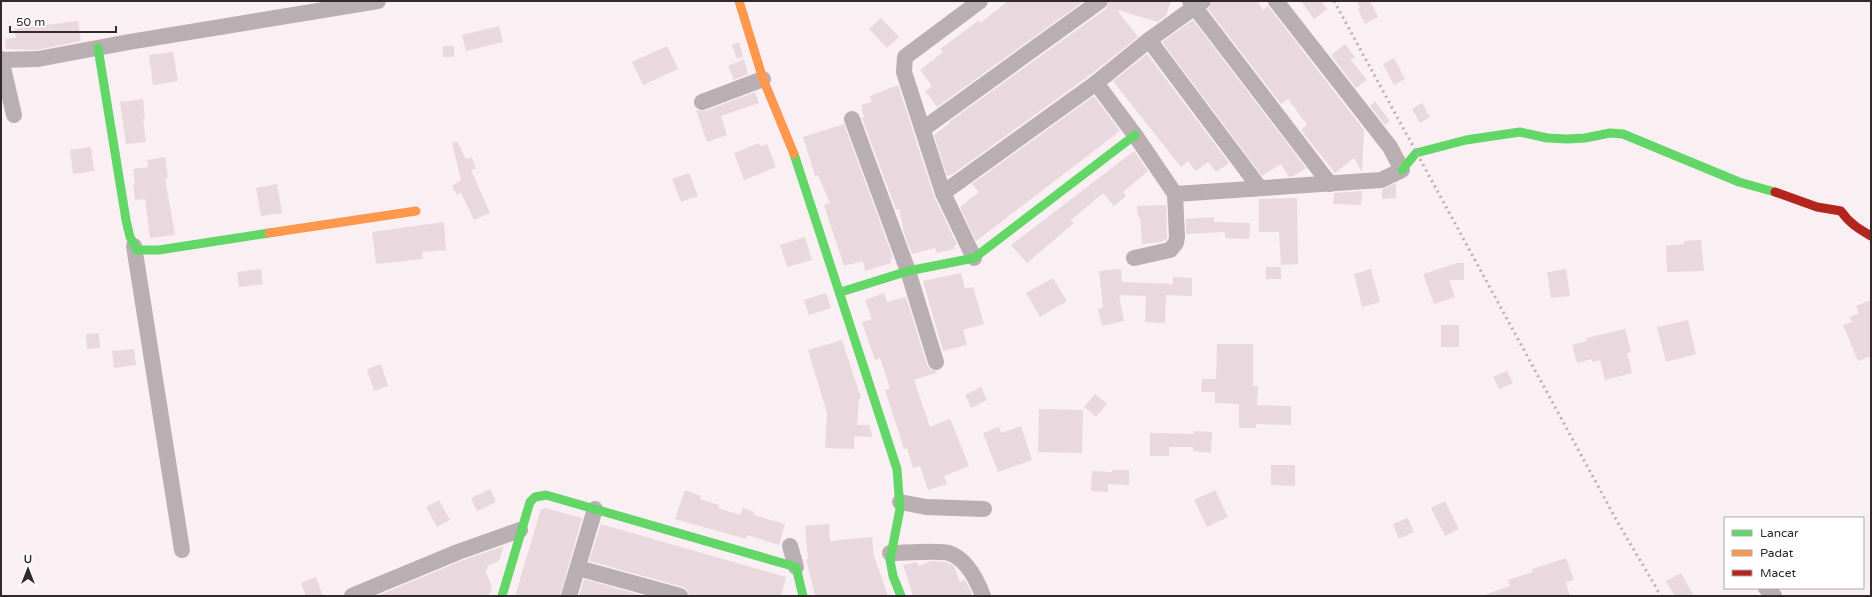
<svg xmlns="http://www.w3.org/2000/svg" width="1872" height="597" font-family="'Varela Round',sans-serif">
  <rect width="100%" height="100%" fill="#faf0f3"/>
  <g fill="#e9d8dd">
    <polygon points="1008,1 1084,1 937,107 925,91 932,86 920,70 943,52 940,49 978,21 980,23"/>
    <polygon points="1109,1 1171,1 1166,16 1158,22 1117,10 1138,37 1090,75 953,174 947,176 934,135 950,123 949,122 1106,9"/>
    <polygon points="1212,1 1257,1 1263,10 1268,6 1364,130 1362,172 1354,158 1335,173 1301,130 1307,125 1288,99 1281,104 1208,9"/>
    <polygon points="1301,1 1321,1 1327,9 1314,19"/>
    <polygon points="1356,1 1370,1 1378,17 1365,24 1358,9 1360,7"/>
    <polygon points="881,18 899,37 887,48 869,29"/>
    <polygon points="1193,20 1306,168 1293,176 1289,177 1281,164 1262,176 1162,42"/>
    <polygon points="78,21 81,41 37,50 6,49 5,39 16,38 14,29"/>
    <polygon points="499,26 503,42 466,51 462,35"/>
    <polygon points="739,42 743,57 737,59 732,45"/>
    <polygon points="1345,44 1355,57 1351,60 1367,80 1356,88 1331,55"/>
    <rect x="443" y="46" width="11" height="11"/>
    <polygon points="667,46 678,69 643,85 632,62"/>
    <polygon points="173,52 178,81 153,85 149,55"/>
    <polygon points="1147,54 1229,163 1216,172 1208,162 1196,171 1188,161 1181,167 1113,81"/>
    <polygon points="1394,58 1405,79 1394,85 1383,64"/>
    <polygon points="744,59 748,74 734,80 728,66"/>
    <polygon points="898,85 934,196 957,245 954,246 955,249 937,253 935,248 912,254 904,233 899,209 896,210 862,118 864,117 861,105 872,102 870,96"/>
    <polygon points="755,92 759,103 721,116 727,135 707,142 696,110 705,111"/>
    <polygon points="1094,96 1120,131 976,241 960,207 979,192 972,184"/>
    <polygon points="143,99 145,118 143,119 146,142 126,144 120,102"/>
    <polygon points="1375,101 1390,121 1385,125 1370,106"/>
    <polygon points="1422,103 1430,117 1420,123 1412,109"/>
    <polygon points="844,124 893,258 890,259 891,263 865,271 863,261 844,266 824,205 830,203 818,175 815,176 803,137"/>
    <polygon points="457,141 466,159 472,157 476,169 471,170 490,213 474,220 461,193 457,195 452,186 461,180 452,143"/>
    <polygon points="759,143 760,146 767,144 776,167 744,180 734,153"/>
    <polygon points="91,147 94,171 73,174 70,150"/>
    <polygon points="1134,151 1148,171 1123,192 1126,196 1114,206 1103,193 1071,220 1074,223 1027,263 1011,245"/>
    <polygon points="165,157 168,178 165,178 175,235 150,238 145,199 135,200 133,184 135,184 133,169 148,167 147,160"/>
    <polygon points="689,173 698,196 681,202 672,179"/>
    <polygon points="1396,183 1396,198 1382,199 1382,189"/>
    <polygon points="277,184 282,213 261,216 256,188"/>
    <polygon points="1362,191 1361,205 1333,204 1334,193"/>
    <polygon points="1297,198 1298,264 1281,265 1279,232 1259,232 1259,199"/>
    <polygon points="1166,205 1167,239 1161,242 1142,244 1140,217 1138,218 1137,206"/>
    <polygon points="1214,217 1214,222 1250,223 1249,239 1225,238 1225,232 1186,234 1186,219"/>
    <polygon points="444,222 446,250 422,252 423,259 376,264 372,232"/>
    <polygon points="805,237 812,260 787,267 780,245"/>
    <polygon points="1701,240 1704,271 1667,272 1666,246 1684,244 1684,241"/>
    <polygon points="1457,263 1464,263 1464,280 1449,280 1455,297 1434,304 1423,274"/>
    <rect x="1266" y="267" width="15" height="12"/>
    <polygon points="261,269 263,284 239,287 237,272"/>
    <polygon points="1121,269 1122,282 1173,284 1173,277 1192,278 1192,296 1166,295 1165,323 1145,322 1146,296 1119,295 1124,321 1102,326 1098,309 1103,308 1099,271"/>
    <polygon points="1371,269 1380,302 1362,307 1354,274"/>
    <polygon points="1566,269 1570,296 1551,298 1547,272"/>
    <polygon points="961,273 965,289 973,287 984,324 963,330 967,345 943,351 923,281"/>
    <polygon points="1053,278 1067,301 1040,317 1026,293"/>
    <polygon points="826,293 831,308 809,315 804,300"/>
    <polygon points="884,293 887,302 906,297 927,365 930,369 938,372 914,380 930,427 950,419 969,466 944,476 947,484 928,490 920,466 913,468 907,448 904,449 885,390 890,388 880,358 875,360 862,322 872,319 865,300"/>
    <polygon points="1871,300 1871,356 1858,361 1843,325 1852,322 1850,317 1859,313 1856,306"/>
    <polygon points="1688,320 1696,354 1666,362 1657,327"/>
    <rect x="1441" y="325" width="18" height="22"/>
    <polygon points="1625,329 1631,352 1627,353 1632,373 1605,380 1600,360 1592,362 1592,359 1577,363 1572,345 1587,341 1586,338"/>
    <polygon points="99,333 100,348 87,349 86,334"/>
    <polygon points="842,340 861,398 859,399 857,425 869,425 872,434 872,437 854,436 854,449 825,448 827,413 808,350"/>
    <polygon points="1217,344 1253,344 1253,386 1258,386 1257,405 1291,406 1291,425 1256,424 1256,428 1239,428 1239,404 1215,403 1215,392 1201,392 1202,379 1216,379"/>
    <polygon points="134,349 136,365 114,368 112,351"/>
    <polygon points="381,364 388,386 374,391 367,369"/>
    <polygon points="1507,371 1513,383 1499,389 1493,377"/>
    <polygon points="981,387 987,400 971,408 965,395"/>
    <polygon points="1095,394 1107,404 1096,417 1084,407"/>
    <polygon points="1039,409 1083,410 1082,453 1038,452"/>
    <polygon points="1021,426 1032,460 998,472 983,433 999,427 1001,433"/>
    <polygon points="1194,431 1212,432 1211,453 1193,451 1193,447 1169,447 1169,456 1150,456 1150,433 1194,434"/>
    <polygon points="1271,465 1295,465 1295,486 1271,485"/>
    <polygon points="1112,470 1129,470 1129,485 1108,484 1108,492 1091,491 1092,471 1112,472"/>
    <polygon points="490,489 496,502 477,511 471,498"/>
    <polygon points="685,490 701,496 700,499 719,505 718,508 740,515 743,508 754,512 753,515 785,524 779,545 747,535 746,539 675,519"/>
    <polygon points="1215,490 1228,517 1207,527 1194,500"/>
    <polygon points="439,500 450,520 437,527 426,507"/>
    <polygon points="1445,501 1459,529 1445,536 1431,508"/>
    <polygon points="545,508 582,518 560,596 515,596 541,509"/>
    <polygon points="1408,518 1414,532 1399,539 1393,524"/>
    <polygon points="601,524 786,577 781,596 689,596 687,590 683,587 589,561"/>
    <polygon points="829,524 830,541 872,537 874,556 888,596 815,596 806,559 808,559 805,526"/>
    <polygon points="504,546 499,561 487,566 488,569 485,570 492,587 490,594 484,596 377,596 461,561"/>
    <polygon points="1566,558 1574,580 1566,582 1570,596 1487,596 1487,594 1510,586 1508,580 1533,572 1532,569"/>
    <polygon points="931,561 946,562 954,566 960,582 965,580 973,596 913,596 903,565 917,562 919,566"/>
    <polygon points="1681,573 1694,596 1675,596 1666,581"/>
    <polygon points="316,577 323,596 306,596 301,583"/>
    <polygon points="584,579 644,596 579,596"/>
  </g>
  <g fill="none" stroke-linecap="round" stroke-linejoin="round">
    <g stroke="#b9afb2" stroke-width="16">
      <polyline points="1190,1 1330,184"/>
      <polyline points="1149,40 1259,187"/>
      <polyline points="1,59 14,115"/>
      <polyline points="1,60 38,59 129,42 378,1"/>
      <polyline points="1096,83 1135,135 1175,194 1177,237 1176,243 1170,250 1134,258"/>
      <polyline points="702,102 763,79"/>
      <polyline points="852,119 908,271 936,362"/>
      <polyline points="923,129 1100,1"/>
      <polyline points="943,193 1096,83 1149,40 1203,1"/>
      <polyline points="1175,194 1381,180 1402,170 1390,147 1276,1"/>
      <polyline points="134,246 182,550"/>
      <polyline points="974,258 943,193 904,72 905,57 980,1"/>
      <polyline points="900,502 926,507 984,509"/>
      <polyline points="790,546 796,567"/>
      <path d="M890,553C902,553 940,550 949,553C967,559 977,580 983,596"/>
      <polyline points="578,568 680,596"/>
      <polyline points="1766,588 1774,596"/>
      <polyline points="352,596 458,552 520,530"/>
      <polyline points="569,596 595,509"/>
    </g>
    <g stroke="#63d668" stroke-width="9">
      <polyline points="98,48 126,220 130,237 137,250 159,250 269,233"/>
      <polyline points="794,154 897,469 900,509 890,560 893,576 901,596"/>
      <polyline points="1402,170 1416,153 1466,140 1520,132 1547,138 1568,139 1585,138 1610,133 1623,134 1739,182 1775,192"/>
      <polyline points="841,292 908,271 974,258 1135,135"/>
      <polyline points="502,596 530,502 535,497 546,495 796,567 803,596"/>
    </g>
    <g stroke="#ff974d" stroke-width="9">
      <polyline points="739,1 763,79 794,154"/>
      <polyline points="269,233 416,211"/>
    </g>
    <path stroke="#b3261e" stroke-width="9" d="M1775,192L1817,207L1841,211C1849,223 1859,229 1871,236"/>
    <polyline stroke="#b8afb2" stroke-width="3" stroke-dasharray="2 4" stroke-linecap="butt" points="1334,1 1617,521 1661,596"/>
  </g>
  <rect width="1872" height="597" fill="none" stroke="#31292c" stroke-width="4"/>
  <rect x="1724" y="517" width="140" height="72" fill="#ffffff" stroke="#ada9ab"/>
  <rect x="1732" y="530" width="20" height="6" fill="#63d668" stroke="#ada9ab"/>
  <text x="1760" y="537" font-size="12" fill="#31292c">Lancar</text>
  <rect x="1732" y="550" width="20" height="6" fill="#ff974d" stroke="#ada9ab"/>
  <text x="1760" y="557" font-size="12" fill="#31292c">Padat</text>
  <rect x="1732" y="570" width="20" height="6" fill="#b3261e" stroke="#ada9ab"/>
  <text x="1760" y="577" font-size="12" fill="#31292c">Macet</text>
  <g transform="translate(28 569)" stroke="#ffffff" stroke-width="3" paint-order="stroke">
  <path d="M0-3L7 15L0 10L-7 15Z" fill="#31292c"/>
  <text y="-6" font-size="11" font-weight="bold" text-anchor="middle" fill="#31292c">U</text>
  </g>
  <path d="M10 26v6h106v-6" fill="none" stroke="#31292c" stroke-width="2"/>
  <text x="16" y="26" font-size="12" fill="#31292c" stroke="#ffffff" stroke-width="3" paint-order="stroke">50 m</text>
</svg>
